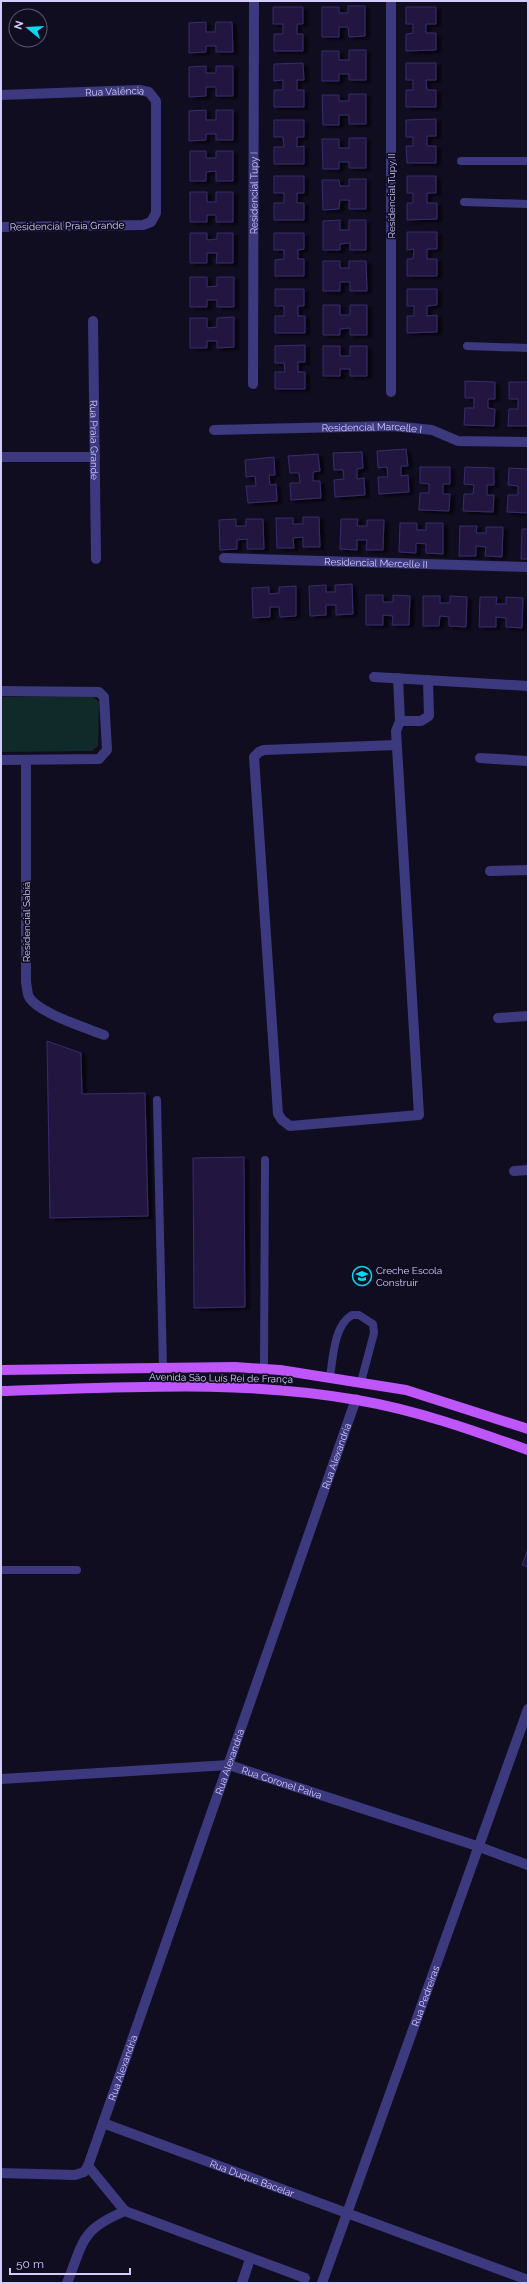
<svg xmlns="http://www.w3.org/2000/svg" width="529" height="2284" font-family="Raleway,sans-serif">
  <defs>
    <filter id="shadow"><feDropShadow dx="4.5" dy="2.5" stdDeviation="1" flood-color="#0009"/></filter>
  </defs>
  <rect width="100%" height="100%" fill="#100d20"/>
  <polygon fill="#102929" points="92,696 99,702 98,746 92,751 1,752 1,697"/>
  <g fill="#211940" stroke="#392c6c" filter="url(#shadow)">
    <polygon points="348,6 365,6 365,36 349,37 348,27 339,27 339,37 322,37 322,7 339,7 339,13 348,13"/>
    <polygon points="273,7 303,7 303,24 297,24 297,34 303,34 303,51 274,51 274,34 283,34 283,24 273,24"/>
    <polygon points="406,7 436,7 436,24 426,24 426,33 436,33 436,50 406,51 406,34 413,33 413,24 406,24"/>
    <polygon points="206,22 206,32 215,32 216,22 232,22 233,52 216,52 216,46 206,46 206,52 189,53 189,23"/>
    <polygon points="349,50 366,50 366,80 349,80 349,74 339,74 339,81 322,81 322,51 339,51 339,60 349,60"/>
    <polygon points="303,63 304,80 297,80 297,90 304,90 304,107 274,107 274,90 283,90 283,80 274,81 274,64"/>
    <polygon points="406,63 436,63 436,80 426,80 427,90 436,90 436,107 406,107 406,90 413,90 413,80 406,80"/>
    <polygon points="206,66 206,73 216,73 216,66 233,66 233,96 216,96 216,87 206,87 206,96 189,97 189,67"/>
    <polygon points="349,94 366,94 366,124 349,124 349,115 339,115 339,125 323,125 322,95 339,95 339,101 349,101"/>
    <polygon points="206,110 206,120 216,120 216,110 233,110 233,140 216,140 216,134 206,134 206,140 189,141 189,111"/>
    <polygon points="436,119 436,136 427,136 427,146 436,146 436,163 407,163 406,146 413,146 413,137 406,137 406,120"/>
    <polygon points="274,120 304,120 304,137 297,137 297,147 304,146 304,164 274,164 274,147 284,147 283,137 274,137"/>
    <polygon points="349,138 366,138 366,168 349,168 349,162 339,162 339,169 323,169 322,139 339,139 339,148 349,148"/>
    <polygon points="190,151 206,151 206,158 216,158 216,151 233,151 233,181 216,181 216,171 206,172 206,181 190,181"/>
    <polygon points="274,176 304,176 304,193 297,193 297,203 304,203 304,220 274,220 274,203 284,203 284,193 274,193"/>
    <polygon points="407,176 436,176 436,193 427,193 427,203 437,203 437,219 407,220 407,203 413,203 413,193 407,193"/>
    <polygon points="349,179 366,179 366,209 349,209 349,200 340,200 339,209 323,210 322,180 339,180 340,186 349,186"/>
    <polygon points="190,192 207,192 207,202 216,202 216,192 233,192 233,222 216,222 216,215 207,215 207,222 190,222"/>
    <polygon points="340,220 340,230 349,230 349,220 366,220 366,250 350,250 350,243 340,244 340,250 323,250 323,221"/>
    <polygon points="407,232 437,232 437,249 427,249 427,259 437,259 437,276 407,276 407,259 413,259 414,249 407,250"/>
    <polygon points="190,233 207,233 207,240 217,239 217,233 233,233 233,263 216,263 217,253 207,253 207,263 190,263"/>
    <polygon points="274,233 304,233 304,249 298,250 298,259 304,259 304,276 275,276 275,260 284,259 284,250 274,250"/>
    <polygon points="323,261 340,261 340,268 349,268 349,261 366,261 367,291 350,291 350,282 340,282 340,291 323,291"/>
    <polygon points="190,277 207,277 207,287 217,286 217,277 234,277 234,307 217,307 217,300 207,300 207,307 190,307"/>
    <polygon points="275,289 304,289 304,306 298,306 298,316 305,316 305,333 275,333 275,316 284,316 284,306 275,306"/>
    <polygon points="407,289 437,289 437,305 427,306 427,316 437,315 437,332 407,333 407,316 414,316 414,306 407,306"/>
    <polygon points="323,305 340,305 340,315 350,315 350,305 367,305 367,335 350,335 350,328 340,329 340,335 323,335"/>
    <polygon points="234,317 234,347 217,348 217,341 207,341 207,348 190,348 190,318 207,318 207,328 217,327 217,318"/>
    <polygon points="305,345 305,362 298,362 298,372 305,372 305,389 275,389 275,372 285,372 284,363 275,363 275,346"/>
    <polygon points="323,346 340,346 340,356 350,356 350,346 367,346 367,376 350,376 350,369 340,369 340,376 323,376"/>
    <polygon points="465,381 495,382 495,399 488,399 488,408 495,409 494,426 464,425 465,408 474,408 474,398 465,398"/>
    <polygon points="509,382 528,382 528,426 508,426 509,409 518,409 518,399 509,399"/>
    <polygon points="406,449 408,466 401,466 401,476 408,475 409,492 379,494 378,477 388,477 387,467 378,468 377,451"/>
    <polygon points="362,452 363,468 357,469 357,479 364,478 365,495 335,497 334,480 344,479 343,470 334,470 333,453"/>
    <polygon points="318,454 320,471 313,472 313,481 320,481 321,498 291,500 290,483 300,483 299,473 290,473 288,456"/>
    <polygon points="274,457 275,475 269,475 270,485 276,484 277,501 248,503 246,486 256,486 255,476 246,477 245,460"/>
    <polygon points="420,467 450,467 450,484 443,484 443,494 450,494 449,511 419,510 420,493 429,493 429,484 420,483"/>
    <polygon points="465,467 494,468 494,485 487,485 487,495 494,495 493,512 463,511 464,494 473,494 474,485 464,484"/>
    <polygon points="509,468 528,469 528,513 507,512 508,495 518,495 518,486 508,485"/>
    <polygon points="303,517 319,517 320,547 303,547 303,537 293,538 294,548 277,548 276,518 293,518 293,524 303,524"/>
    <polygon points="236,519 236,526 246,526 246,519 263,519 264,549 247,549 247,539 237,540 237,549 220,550 219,520"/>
    <polygon points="341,519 358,519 357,526 367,526 367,520 384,520 383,550 366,550 367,540 357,540 357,550 340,549"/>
    <polygon points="400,523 417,523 417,530 426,530 426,523 443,523 443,554 426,553 426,544 416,543 416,553 399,552"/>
    <polygon points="460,526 477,526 476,533 486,533 486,527 503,527 502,557 485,556 486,547 476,546 476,556 459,556"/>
    <polygon points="522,529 528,529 528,559 521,559"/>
    <polygon points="352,584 353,614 336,615 336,605 326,605 326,615 310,616 309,586 326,585 326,592 335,592 335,585"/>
    <polygon points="296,586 296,616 280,617 279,607 270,607 270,617 253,618 252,588 269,587 269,594 279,593 279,587"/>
    <polygon points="366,595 383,595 383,602 393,602 393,595 410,596 409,625 392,625 393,616 383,615 383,625 366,625"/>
    <polygon points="423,596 440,596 440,603 450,603 450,596 467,597 466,627 449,626 449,617 440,616 439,626 423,626"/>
    <polygon points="480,597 497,597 496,604 506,604 506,597 523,598 522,628 506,627 506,618 496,617 496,627 479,627"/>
    <polygon points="47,1041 81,1053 82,1094 145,1093 148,1216 50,1218"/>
    <polygon points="244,1157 245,1307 194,1308 193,1158"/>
    <polygon points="528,1549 528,1567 522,1565"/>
  </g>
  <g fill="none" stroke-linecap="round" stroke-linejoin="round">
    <g stroke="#3c397e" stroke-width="8">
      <polyline points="461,161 528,161"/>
      <polyline points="464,202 528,204"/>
      <polyline points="467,346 528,348"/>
      <polyline points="157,1100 163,1368"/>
      <polyline points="264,1369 265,1160"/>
      <path d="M330,1377C333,1358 334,1325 352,1315H359L373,1324L374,1333L361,1382"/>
      <polyline points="1,1570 77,1570"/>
    </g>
    <g stroke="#3c397e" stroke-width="10">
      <polyline points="391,1 391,392"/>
      <path id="s1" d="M1,95L139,90L149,92L156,101V213L151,222L143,225L1,227"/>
      <path id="s2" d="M93,321L96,559"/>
      <path id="s3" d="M253,384L254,1"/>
      <path id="s4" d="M214,430L393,426L432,430L458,441L528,442"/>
      <polyline points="1,457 95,457"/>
      <path id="s5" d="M224,558L528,567"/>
      <polyline points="374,677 528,686"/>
      <polyline points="398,678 400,721"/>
      <polyline points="1,691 99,692 104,697 107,750 99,759 1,760"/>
      <polyline points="396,745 264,750 259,752 254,757 278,1114 282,1120 290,1126 419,1115 396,731 400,721 421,721 429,716 428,680"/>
      <polyline points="480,758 528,761"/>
      <path d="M26,761V982C27,987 27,993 29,997C38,1013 87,1028 104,1035"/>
      <polyline points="490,871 528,870"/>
      <polyline points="498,1018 528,1016"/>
      <polyline points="514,1171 528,1170"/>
      <path id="s6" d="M1,1779L229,1765L477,1846L528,1865"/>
      <path id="s7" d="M103,2123L528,2280"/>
      <polyline points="88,2166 125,2211 305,2278"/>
      <path id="s8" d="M1,2173L75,2175L84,2172L88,2166L356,1399"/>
      <path d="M67,2283C84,2241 80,2230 125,2211"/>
      <polyline points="242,2283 250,2259"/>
      <path id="s9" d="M322,2283L528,1709"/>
    </g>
    <g stroke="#be56fc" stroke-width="10">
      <polyline points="1,1370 235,1367 280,1370 406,1390 528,1429"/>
      <path d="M1,1391C118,1388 242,1379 357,1400C416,1410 472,1430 528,1450"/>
    </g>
  </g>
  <defs>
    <symbol id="school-ring" viewBox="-11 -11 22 22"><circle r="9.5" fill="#100d20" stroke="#05d9f2" stroke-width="1.5"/><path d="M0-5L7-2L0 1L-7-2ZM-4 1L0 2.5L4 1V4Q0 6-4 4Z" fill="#05d9f2"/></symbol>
  </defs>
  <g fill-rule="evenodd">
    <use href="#school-ring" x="351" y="1265" width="22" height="22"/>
  </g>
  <g text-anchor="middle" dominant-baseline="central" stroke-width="3.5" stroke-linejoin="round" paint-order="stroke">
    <g font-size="10" fill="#d3cdfe" stroke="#100d20">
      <text stroke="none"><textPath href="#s1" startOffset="114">Rua Valência</textPath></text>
      <text stroke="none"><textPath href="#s3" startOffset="191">Residencial Tupy I</textPath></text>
      <text transform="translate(391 196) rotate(-90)">Residencial Tupy II</text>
      <text transform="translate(67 226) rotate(-1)">Residencial Praia Grande</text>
      <text stroke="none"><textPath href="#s4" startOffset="158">Residencial Marcelle I</textPath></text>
      <text stroke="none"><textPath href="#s2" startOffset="119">Rua Praia Grande</textPath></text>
      <text stroke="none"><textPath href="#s5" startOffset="152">Residencial Mercelle II</textPath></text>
      <text transform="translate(26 922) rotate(-90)">Residencial Sabiá</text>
      <text transform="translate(221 1378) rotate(1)">Avenida São Luís Rei de França</text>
      <text stroke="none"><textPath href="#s8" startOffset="843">Rua Alexandria</textPath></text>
      <text stroke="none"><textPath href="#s8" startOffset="519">Rua Alexandria</textPath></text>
      <text stroke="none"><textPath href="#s6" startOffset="284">Rua Coronel Paiva</textPath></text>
      <text stroke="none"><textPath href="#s9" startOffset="305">Rua Pedreiras</textPath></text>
      <text stroke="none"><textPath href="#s8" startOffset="195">Rua Alexandria</textPath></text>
      <text stroke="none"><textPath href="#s7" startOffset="159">Rua Duque Bacelar</textPath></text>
    </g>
    <g font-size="10" fill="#d3cdfe" stroke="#100d20" text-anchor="start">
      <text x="376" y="1270">Creche Escola<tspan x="376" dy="12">Construir</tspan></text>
    </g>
  </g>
  <rect width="529" height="2284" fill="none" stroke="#d3cdfe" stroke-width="4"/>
  <g transform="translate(28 28) rotate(288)"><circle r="19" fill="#100d20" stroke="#5e5a79"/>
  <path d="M0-3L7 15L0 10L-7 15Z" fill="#05d9f2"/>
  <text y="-6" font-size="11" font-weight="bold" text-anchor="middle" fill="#d3cdfe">N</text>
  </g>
  <path d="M10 2268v6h120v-6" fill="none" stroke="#d3cdfe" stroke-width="2"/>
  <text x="16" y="2268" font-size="12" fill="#d3cdfe" stroke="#100d20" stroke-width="3" paint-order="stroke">50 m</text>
</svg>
